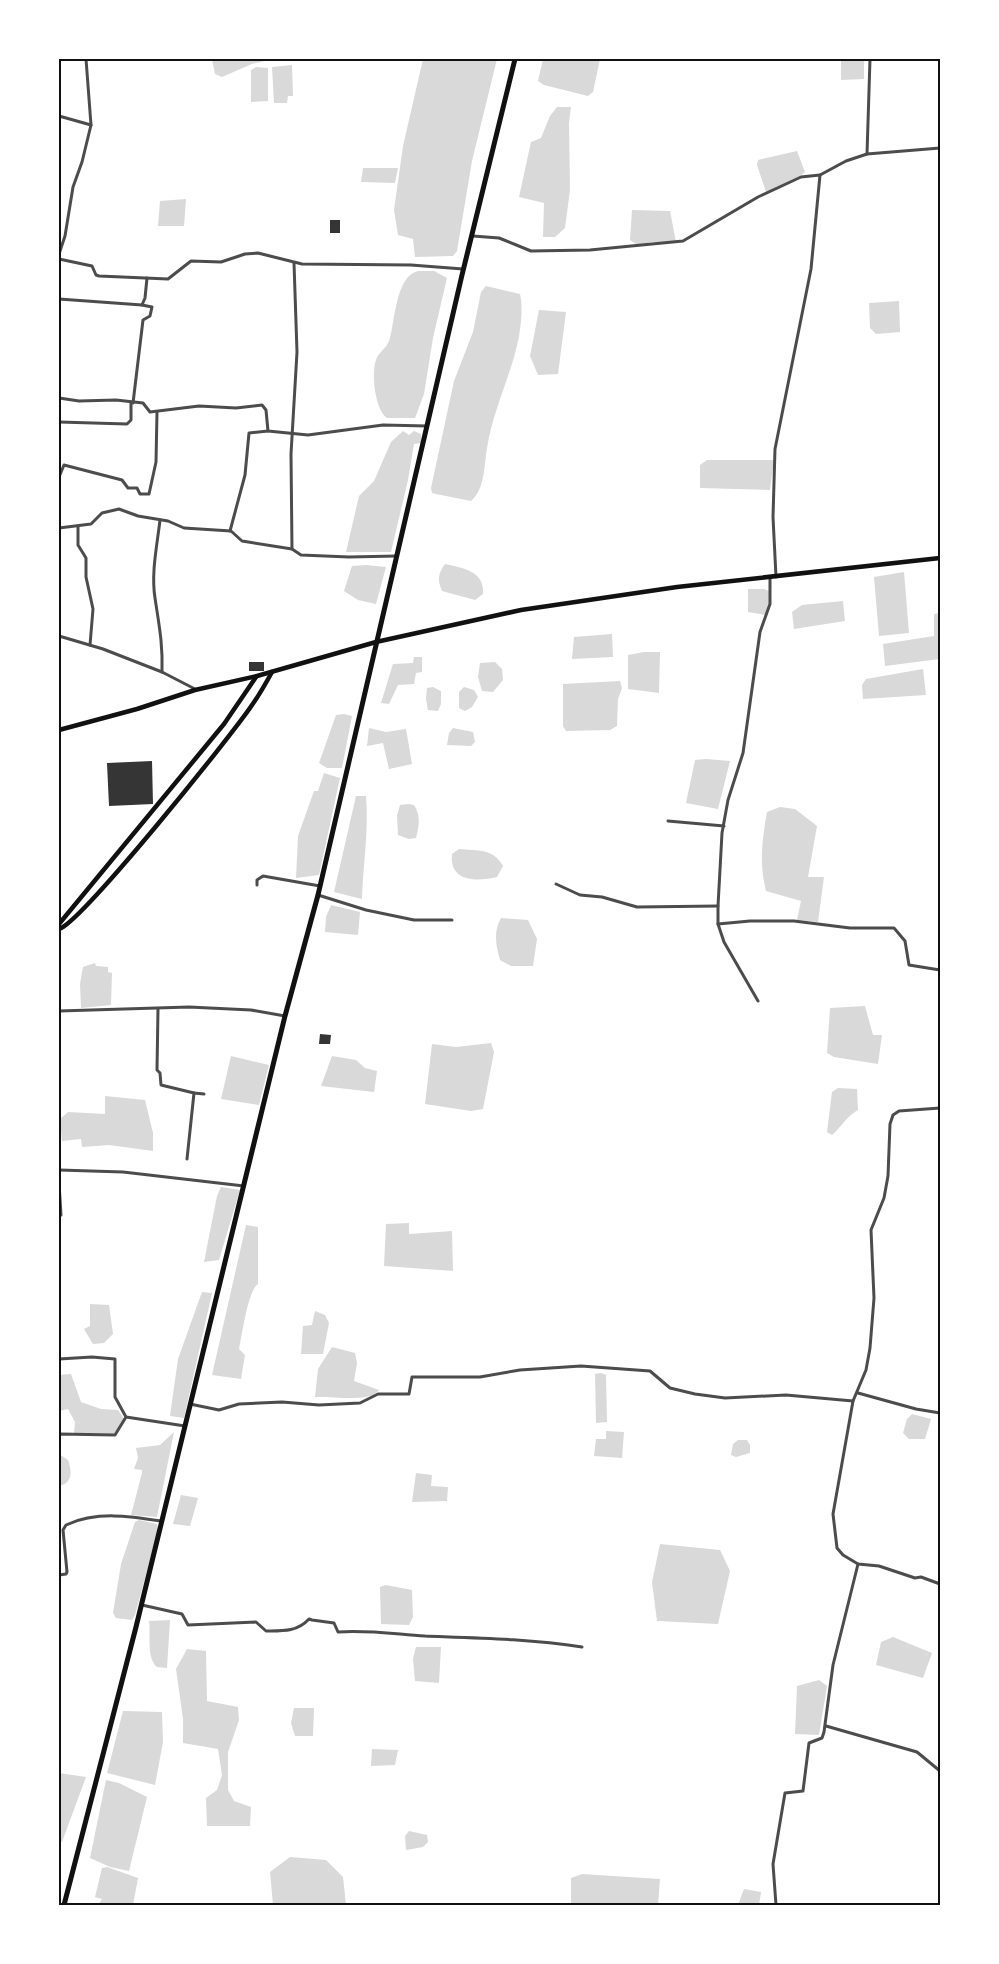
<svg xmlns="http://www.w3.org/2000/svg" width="999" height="1964" font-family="'Fira Sans',sans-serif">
  <rect width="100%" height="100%" fill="#fff"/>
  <g fill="#d9d9d9">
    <polygon points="212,59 273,59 252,64 222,77 215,74"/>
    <polygon points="423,59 497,59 472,161 457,251 453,256 415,257 413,239 398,235 394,210 403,146"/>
    <polygon points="543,59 600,59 593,92 588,96 544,85 538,81"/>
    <polygon points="841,59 864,59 864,79 841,80"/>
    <polygon points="292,65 293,96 288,96 287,103 274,103 272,67"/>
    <polygon points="256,67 268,68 268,101 251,102 251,70"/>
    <polygon points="557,107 571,107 569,123 570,190 565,228 555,237 543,237 544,203 519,197 531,142 541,138 550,116"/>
    <polygon points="797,151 805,172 800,176 766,192 757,165 758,160"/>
    <polygon points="363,168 398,168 395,183 361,182"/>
    <polygon points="186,199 184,226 158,226 160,201"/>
    <polygon points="632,210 670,211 676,242 651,242 639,246 630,240"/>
    <path d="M418,271H434L447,278L433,338L424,394L415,418H387C375,410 371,373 376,360C378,352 388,348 390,338C395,320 396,276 418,271Z"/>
    <path d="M486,286L520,294C523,306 521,324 519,336C512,374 493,409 487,448C484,466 485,489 471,501L436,494L432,493L431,488L454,381L473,332L481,292Z"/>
    <polygon points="899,301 900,332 876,334 870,328 869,303"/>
    <polygon points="539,310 566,312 558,374 538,375 530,356"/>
    <polygon points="403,431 409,435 414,431 421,434 421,443 414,444 408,480 391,552 346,552 359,496 374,481 391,442"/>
    <polygon points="707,460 774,460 770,490 700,488 700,465"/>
    <path d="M445,564C463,568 485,571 483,594L475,600L442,591C437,579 438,574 445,564Z"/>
    <polygon points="366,565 386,567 376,604 358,600 344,591 352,566"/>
    <polygon points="904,572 909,633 879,636 874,577"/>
    <polygon points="748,589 764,589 769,591 770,602 765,615 748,612"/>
    <polygon points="843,601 845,621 794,629 792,612 802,605"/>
    <polygon points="940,613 940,659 885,666 883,644 934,636 934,614"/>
    <polygon points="612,634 613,657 572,659 574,637"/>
    <polygon points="644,652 660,652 659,693 628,689 628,655"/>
    <polygon points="414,657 422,657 422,672 416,673 414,684 398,685 389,704 381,703 393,664 413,663"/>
    <polygon points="495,662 502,669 503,680 493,692 482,691 478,677 480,663"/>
    <polygon points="923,669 926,695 863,699 862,685 866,679"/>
    <polygon points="620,681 622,688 618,699 617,726 610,730 566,731 563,726 563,684"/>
    <polygon points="433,687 441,691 441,704 438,711 428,710 426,699 427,688"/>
    <polygon points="464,687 474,690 478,697 472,707 465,711 459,708 459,692"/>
    <polygon points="344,714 352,716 342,768 327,768 319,763 336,715"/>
    <polygon points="369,728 386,732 406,729 412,764 389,769 383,743 367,746"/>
    <polygon points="453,728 473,732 475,742 471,746 447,745 449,733"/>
    <polygon points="706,759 730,761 718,809 686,803 695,760"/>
    <polygon points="324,773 340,778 319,875 296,878 298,836 314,791 318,791"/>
    <path d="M356,796H366C369,830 363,865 362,899L334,892Z"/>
    <path d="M408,804L414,805C421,816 419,826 416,838L409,839L398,835L397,816L400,805Z"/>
    <path d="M780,807L795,809L817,826L808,877H824L818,922L797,920L801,901L766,891C759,863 762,840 767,812Z"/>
    <path d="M459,849C478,851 493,848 503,866L497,877C477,882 449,882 452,854Z"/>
    <polygon points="331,905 360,912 358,935 325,932 326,917"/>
    <path d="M501,918L528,920L537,939L533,966H511L500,960C496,946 493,932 501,918Z"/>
    <polygon points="95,963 96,966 108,967 108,972 112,973 111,1005 81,1008 80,984 83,967"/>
    <polygon points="865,1006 873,1035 882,1035 878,1064 834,1057 827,1053 830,1008"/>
    <polygon points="491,1043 494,1052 483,1109 471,1111 425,1104 432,1044 456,1047"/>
    <polygon points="231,1056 269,1065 259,1105 221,1099"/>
    <polygon points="332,1056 356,1060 365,1068 377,1071 374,1092 321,1086"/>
    <path d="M838,1088L857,1089L858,1110C847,1116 841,1127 832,1135L827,1132L832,1092Z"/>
    <polygon points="105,1096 145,1100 153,1133 153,1151 109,1145 82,1147 81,1139 62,1141 60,1119 68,1112 105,1114"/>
    <polygon points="221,1187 240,1190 219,1260 204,1262 217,1196"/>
    <polygon points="409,1223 409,1234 452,1231 453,1271 384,1266 386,1224"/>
    <path d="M246,1225L258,1227V1284C248,1290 242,1336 239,1349L245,1355L241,1379L212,1375Z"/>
    <polygon points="202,1292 212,1293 184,1418 170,1416 178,1359"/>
    <polygon points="90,1304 109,1305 113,1334 104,1343 93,1344 84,1329 90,1326"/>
    <polygon points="315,1311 325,1315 329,1323 323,1354 301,1354 303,1326 312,1325"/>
    <path d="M332,1347L355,1353L357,1363L354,1381L379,1390C370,1403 333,1396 315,1397L318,1369Z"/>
    <polygon points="601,1373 606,1375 607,1422 596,1423 595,1374"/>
    <polygon points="71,1374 81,1402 101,1409 118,1410 124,1419 115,1434 74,1433 75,1422 68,1409 59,1411 59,1375"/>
    <polygon points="912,1414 931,1419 925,1439 909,1439 903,1433 907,1419"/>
    <polygon points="606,1431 624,1432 622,1458 594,1456 596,1439 606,1439"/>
    <polygon points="174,1432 157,1517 131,1515 142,1473 142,1470 134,1469 138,1458 136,1448 160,1445"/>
    <polygon points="738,1440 747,1440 750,1445 750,1453 736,1457 731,1455 733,1444"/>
    <path d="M59,1454L68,1460C72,1471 73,1483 59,1486Z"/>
    <polygon points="416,1473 432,1475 431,1486 448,1487 447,1501 412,1502"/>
    <polygon points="181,1495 198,1498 190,1526 173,1524"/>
    <polygon points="139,1520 157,1524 158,1530 135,1615 132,1620 116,1618 113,1613 121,1564 135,1522"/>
    <polygon points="660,1544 720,1550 730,1571 718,1624 657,1621 652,1582"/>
    <polygon points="386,1585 412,1590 413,1617 409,1625 381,1624 380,1587"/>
    <path d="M170,1620L167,1668L157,1667C146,1657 151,1635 149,1621Z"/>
    <polygon points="893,1637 932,1653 923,1678 876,1665 881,1642"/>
    <polygon points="416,1647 441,1647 439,1683 415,1681 413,1659"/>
    <polygon points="187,1649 206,1651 207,1701 238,1707 239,1720 228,1752 228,1790 234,1801 251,1807 250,1826 207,1826 206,1798 217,1790 222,1775 218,1749 183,1743 183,1719 176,1669"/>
    <polygon points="819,1680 827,1686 819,1735 795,1734 797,1686"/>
    <polygon points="294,1708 314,1708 313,1736 295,1736 291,1723"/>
    <polygon points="123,1711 162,1712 163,1742 155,1785 107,1773"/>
    <polygon points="372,1749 398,1750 395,1765 371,1766"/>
    <polygon points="59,1773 86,1777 62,1842 59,1841"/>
    <polygon points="106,1780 119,1783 147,1797 129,1871 110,1867 90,1858"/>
    <polygon points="409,1831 427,1835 428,1842 423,1847 406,1850 405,1836"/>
    <polygon points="290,1857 326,1860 343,1877 346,1905 273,1905 270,1872"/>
    <polygon points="107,1867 138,1878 133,1905 98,1905 102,1899 95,1897 102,1868"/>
    <polygon points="582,1874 660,1879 658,1905 571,1905 571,1878"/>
    <polygon points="744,1889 761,1892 759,1905 738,1905"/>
  </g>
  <g fill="#353535">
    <rect x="330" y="220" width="10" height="13"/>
    <rect x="249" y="662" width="15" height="9"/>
    <polygon points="152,761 153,804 109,806 107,763"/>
    <polygon points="320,1034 331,1035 330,1044 319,1044"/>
  </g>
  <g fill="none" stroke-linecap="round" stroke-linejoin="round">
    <g stroke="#4c4c4c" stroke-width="3">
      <polyline points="59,116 91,125"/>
      <polyline points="867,154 870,59"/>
      <polyline points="820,175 846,161 867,154 940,148"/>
      <polyline points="473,236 499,238 531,251 590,250 683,241 758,197 801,177 820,175 811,269 775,449 773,517 776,577"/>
      <polyline points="59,254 65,236 73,187 82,162 91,125 86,59"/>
      <polyline points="59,259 92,266 96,275 99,276 168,279 191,261 221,262 245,254 258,253 302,264 411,265 463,269"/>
      <polyline points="59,299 142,305 145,298 147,278"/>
      <polyline points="59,398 79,401 116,400 143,403 150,412 199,406 236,408 262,405 266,410 268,431 308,435 383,425 427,426"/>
      <polyline points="133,403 143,320 150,316 152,307 142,305"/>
      <polyline points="59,422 127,424 131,420 131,403"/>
      <polyline points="59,477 64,465 122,480 128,488 137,488 140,494 149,494 156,462 157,412"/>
      <path d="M160,520C157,546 151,573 155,598C159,625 163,644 162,672"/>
      <polyline points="78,526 78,545 86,558 86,577 93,609 90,645"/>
      <polyline points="59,528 91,524 102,513 119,509 138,516 168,521 184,528 231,531 242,541 292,549 301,555 349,557 397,556"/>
      <polyline points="230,531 245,475 249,433 268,431"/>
      <polyline points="292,549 291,454 297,352 294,263"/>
      <polyline points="59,636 103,649 162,672 195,689"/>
      <polyline points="668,821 724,826"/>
      <polyline points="556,884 580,895 602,897 637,907 718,906"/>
      <polyline points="257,885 257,880 263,876 320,886"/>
      <polyline points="318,895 366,910 414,920 452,920"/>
      <polyline points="718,924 750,921 794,921 850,928 894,928 905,941 909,965 940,970"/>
      <polyline points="758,1001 724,942 718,924 718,906 722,833 728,800 743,753 760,632 770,604 770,578"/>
      <polyline points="158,1009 157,1070 160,1073 161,1085 194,1093 187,1159"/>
      <polyline points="59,1011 189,1007 251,1010 285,1016"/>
      <polyline points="194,1093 204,1094"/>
      <polyline points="940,1108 899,1111 893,1115 890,1124 888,1176 884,1198 871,1230 874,1298 870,1348 866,1370 853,1401 833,1514 837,1548 843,1555 858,1564 879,1566 915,1578 921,1577 940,1584"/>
      <polyline points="59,1170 123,1172 244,1186"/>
      <polyline points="59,1183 61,1215"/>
      <polyline points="59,1359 92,1357 115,1359 115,1397 126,1417 185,1426"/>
      <polyline points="858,1393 916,1409 940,1413"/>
      <polyline points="190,1404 219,1410 239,1404 282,1402 319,1405 360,1403 378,1394 409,1394 412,1377 480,1377 520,1370 581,1366 650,1371 670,1388 695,1394 725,1398 786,1395 853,1401"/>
      <polyline points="59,1436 60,1434 115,1435 126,1417"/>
      <path d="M59,1575L66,1574L67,1572L63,1530L66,1525C96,1511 130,1516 161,1521"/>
      <path d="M142,1605L182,1614L188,1625L256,1622L266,1631C283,1631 297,1632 309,1619L312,1620L334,1623L338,1632C369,1630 394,1634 425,1636C478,1638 530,1639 582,1647"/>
      <polyline points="826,1726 917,1752 940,1771"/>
      <polyline points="776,1905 773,1864 785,1793 803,1791 809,1743 822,1738 824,1732 833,1665 858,1564"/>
    </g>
    <g stroke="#111" stroke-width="4.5">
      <polyline points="59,730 137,709 195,690 257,676 376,642 521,610 677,587 940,558"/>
      <polyline points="59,924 224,724 256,677"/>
      <path d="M59,929C81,923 232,735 252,705C260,694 266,683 272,672"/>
    </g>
    <polyline stroke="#111" stroke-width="5" points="64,1905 136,1627 285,1016 318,895 462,275 515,59"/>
  </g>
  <rect width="999" height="1964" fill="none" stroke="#ffffff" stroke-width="120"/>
  <rect x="60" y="60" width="879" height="1844" fill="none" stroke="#111" stroke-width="2"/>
</svg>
